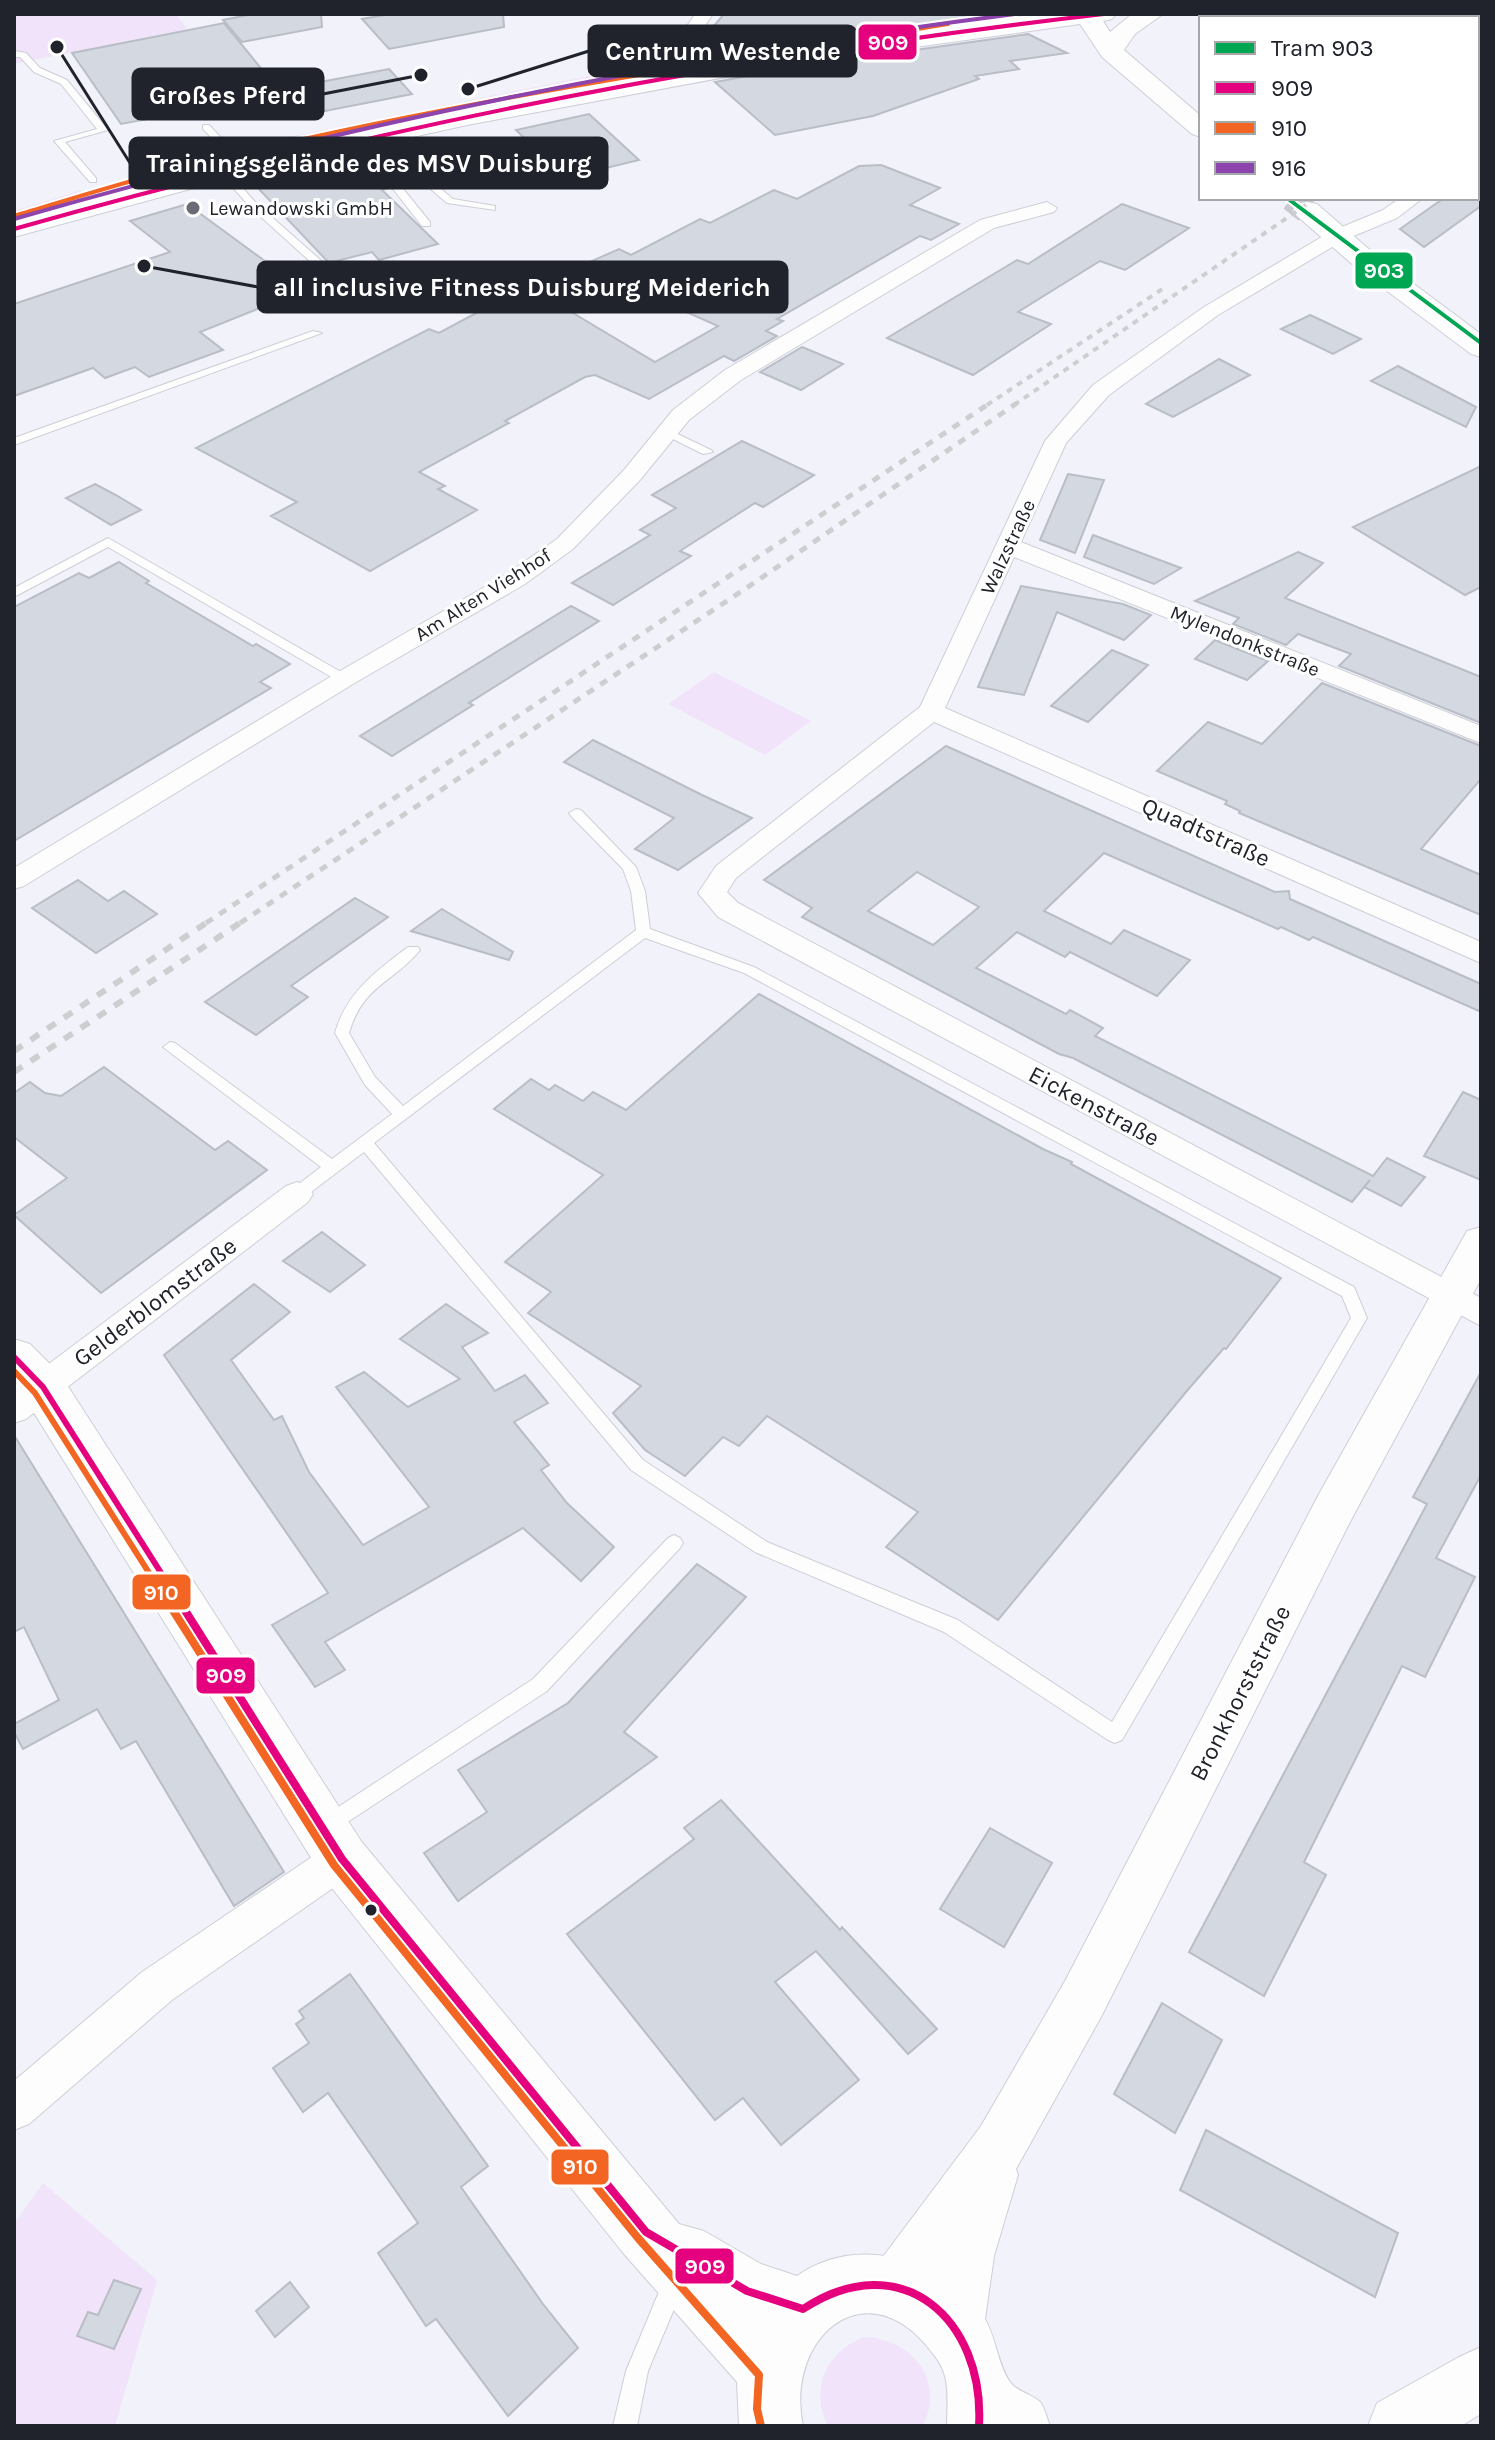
<svg xmlns="http://www.w3.org/2000/svg" width="1495" height="2440" font-family="Karla,sans-serif">
  <rect width="100%" height="100%" fill="#f2f3fa"/>
  <g fill="#f1e3f9">
    <polygon points="14,14 176,14 187,29 14,64"/>
    <polygon points="978,14 1051,14 737,63 730,56"/>
    <polygon points="595,75 609,78 600,83 361,132 156,185 140,171 263,142"/>
    <polygon points="79,191 93,191 98,195 14,224 14,211"/>
    <polygon points="714,672 811,721 765,755 668,704"/>
    <polygon points="43,2183 157,2280 115,2426 14,2426 14,2224"/>
    <path d="M864,2337C912,2339 945,2380 923,2426H828C809,2389 826,2352 864,2337Z"/>
  </g>
  <g fill="#d4d8e0" stroke="#b9bdc5" stroke-width="2" fill-rule="evenodd">
    <polygon points="253,14 321,14 322,27 242,42 223,20"/>
    <polygon points="390,14 503,14 504,27 389,49 362,19"/>
    <polygon points="724,14 980,14 980,19 730,58 707,34"/>
    <polygon points="224,23 282,94 121,124 72,53"/>
    <polygon points="1028,34 1067,53 1010,61 1019,69 975,76 979,79 873,116 775,135 715,82 801,66"/>
    <polygon points="389,69 412,94 315,113 294,87"/>
    <polygon points="589,114 639,160 565,178 516,130"/>
    <polygon points="363,164 371,166 388,188 382,190 438,244 379,260 372,252 329,263 258,188"/>
    <path d="M881,165L940,188L910,205L959,224L931,240L920,236L777,319L783,321L766,331L777,336L734,361L724,356L649,399L595,375L585,377L505,421L509,423L419,472L445,486L438,489L477,510L370,571L271,516L297,502L196,448L429,329L439,333L480,311L619,249L631,255L700,219L710,223L774,190L797,199L859,166ZM626,285L718,326L655,362L568,310Z"/>
    <polygon points="1444,198 1481,198 1481,206 1424,247 1400,229"/>
    <polygon points="187,204 269,264 300,292 200,332 223,350 149,377 135,367 105,378 93,368 14,396 14,304 170,252 130,221"/>
    <polygon points="1122,204 1189,228 1125,270 1100,261 1018,312 1051,324 973,375 887,338 1017,260 1028,264"/>
    <polygon points="1310,315 1323,321 1361,339 1333,354 1281,329"/>
    <polygon points="802,347 843,364 801,390 760,372"/>
    <polygon points="1219,359 1250,375 1173,417 1146,404"/>
    <polygon points="1398,366 1476,407 1466,427 1371,381"/>
    <polygon points="742,441 814,475 763,507 755,503 680,551 691,556 613,605 572,583 650,535 640,530 676,508 652,495"/>
    <polygon points="1481,466 1481,587 1465,595 1353,527"/>
    <polygon points="1068,474 1104,480 1075,553 1040,540"/>
    <polygon points="95,484 116,495 141,510 111,525 66,498"/>
    <polygon points="1093,535 1181,568 1154,584 1084,557"/>
    <polygon points="1298,552 1323,563 1285,598 1481,677 1481,723 1339,666 1351,654 1298,634 1286,645 1233,624 1239,618 1195,601"/>
    <polygon points="119,562 149,581 146,583 253,646 256,644 290,664 260,682 271,688 14,841 14,607 79,573 89,578"/>
    <polygon points="1021,586 1123,604 1151,615 1124,640 1057,612 1024,695 978,687"/>
    <polygon points="571,606 599,621 469,703 473,705 392,756 360,736"/>
    <polygon points="1215,640 1268,661 1247,680 1195,659"/>
    <polygon points="1112,650 1148,665 1088,722 1051,706"/>
    <polygon points="1322,683 1481,746 1481,779 1421,849 1481,875 1481,915 1239,813 1240,811 1225,804 1227,801 1157,771 1208,722 1262,744"/>
    <polygon points="593,740 702,795 752,818 678,870 635,849 674,818 564,762"/>
    <path d="M946,746L1275,892L1289,891L1290,899L1481,984V1012L1313,937L1309,940L1281,927L1278,929L1104,853L1044,911L1111,944L1124,930L1190,960L1157,996L1070,952L1065,957L1017,932L976,968L1066,1014L1070,1010L1103,1028L1095,1036L1373,1176L1387,1158L1425,1177L1401,1206L1364,1187L1370,1180L1352,1202L1073,1058L1059,1054L802,917L812,908L764,880ZM917,872L979,907L933,945L868,911Z"/>
    <polygon points="78,880 108,901 124,891 157,914 96,953 32,908"/>
    <polygon points="355,898 388,917 291,986 308,997 256,1035 205,1002"/>
    <polygon points="442,909 513,952 509,960 411,931"/>
    <polygon points="759,994 1043,1149 1072,1162 1071,1164 1281,1278 1226,1349 1224,1348 1186,1392 998,1620 886,1547 918,1512 767,1416 739,1446 723,1437 685,1476 645,1450 613,1413 641,1386 528,1313 551,1292 505,1262 603,1175 494,1109 531,1079 549,1090 555,1085 583,1101 593,1092 626,1110"/>
    <polygon points="104,1067 215,1150 228,1141 267,1170 101,1293 14,1215 67,1178 14,1137 14,1093 30,1082 45,1093 61,1096"/>
    <polygon points="1463,1092 1481,1100 1481,1180 1424,1156"/>
    <polygon points="322,1232 365,1265 330,1292 283,1261"/>
    <polygon points="254,1284 290,1312 231,1360 274,1420 282,1416 309,1472 363,1545 429,1507 336,1387 364,1372 408,1407 460,1379 400,1339 446,1304 488,1333 462,1347 495,1391 525,1375 548,1403 514,1422 549,1465 541,1470 567,1503 614,1547 581,1581 523,1528 325,1642 345,1670 315,1687 272,1625 328,1593 164,1355"/>
    <polygon points="1481,1372 1481,1475 1436,1558 1475,1577 1425,1677 1402,1666 1304,1862 1326,1875 1264,1996 1189,1952 1427,1504 1413,1497"/>
    <polygon points="14,1435 284,1872 234,1906 136,1741 121,1749 97,1709 23,1749 14,1732 14,1724 59,1700 24,1627 14,1632"/>
    <polygon points="697,1564 746,1597 624,1732 657,1757 458,1901 424,1853 487,1812 458,1770 568,1703"/>
    <polygon points="721,1800 840,1930 842,1927 937,2029 908,2054 816,1951 775,1982 859,2080 781,2145 743,2098 715,2120 567,1934 694,1839 684,1828"/>
    <polygon points="990,1828 1052,1863 1004,1947 940,1909"/>
    <polygon points="350,1974 488,2166 461,2187 543,2304 578,2348 508,2416 436,2319 426,2326 378,2253 418,2223 328,2093 303,2112 273,2068 309,2043 296,2024 304,2018 299,2011"/>
    <polygon points="1162,2003 1222,2040 1175,2133 1114,2094"/>
    <polygon points="1206,2130 1398,2233 1375,2297 1180,2190"/>
    <polygon points="114,2280 141,2289 114,2349 77,2336 88,2312 98,2315"/>
    <polygon points="290,2282 309,2307 275,2337 256,2311"/>
  </g>
  <g fill="none" stroke-linecap="round" stroke-linejoin="round">
    <polyline stroke="#c8c9d1" stroke-width="27" stroke-dasharray="27 13" stroke-linecap="butt" points="1292,198 1307,210"/>
    <defs>
      <g id="service">
        <polygon points="1410,14 1420,14 1416,18 1406,18"/>
        <polygon points="14,51 26,53 40,68 67,80 108,130 65,142 96,178 96,182 90,182 54,141 97,129 61,84 34,72 20,57 14,57"/>
        <polygon points="203,125 209,125 227,144 227,148 221,148 203,129"/>
        <polygon points="385,132 391,132 433,182 453,199 495,206 495,210 447,203 427,186 385,136"/>
        <polygon points="356,138 362,138 430,222 430,226 422,226 356,142"/>
        <polygon points="219,168 225,168 257,204 342,279 342,283 334,283 251,208 219,172"/>
        <polygon points="313,331 322,333 14,445 14,438"/>
        <polygon points="667,429 711,450 713,452 703,454 663,434 663,430"/>
        <polygon points="108,538 348,676 350,679 344,683 340,682 108,547 14,597 14,588"/>
        <path d="M576,809L581,810L636,867L645,891L650,929L754,967L1354,1287L1367,1318L1122,1740L1115,1743L1108,1740L944,1632L755,1552L631,1470L364,1152L303,1198H291L289,1194L291,1190L321,1167L163,1047L170,1042L175,1043L332,1159L392,1114L365,1085L335,1033C346,993 376,971 408,947H418L420,950C393,983 363,985 349,1033L375,1077L403,1106L636,930L631,891L623,869L571,816L569,813ZM645,938L744,973L1342,1296L1351,1318L1112,1722L958,1620L767,1542L643,1460L374,1143Z"/>
        <polygon points="674,1535 680,1538 683,1543 680,1548 547,1691 334,1831 327,1834 320,1831 317,1825 320,1819 533,1679 668,1538"/>
        <polygon points="674,2272 682,2275 685,2283 648,2371 637,2426 613,2426 626,2371 666,2275"/>
      </g>
      <g id="minor">
        <polygon points="695,14 713,14 687,52 656,73 580,96 571,91 574,87 644,65 675,44"/>
        <polygon points="1481,129 1481,144 1477,145 1477,130"/>
        <polygon points="1400,198 1423,198 1397,218 1344,240 1218,315 1109,395 1066,443 1021,542 1481,726 1481,743 1014,557 945,708 1481,942 1481,963 934,722 736,878 727,892 738,903 1481,1298 1481,1326 718,917 698,893 716,866 920,707 1045,441 1093,385 1204,307 1330,232 1383,210"/>
        <polygon points="1047,202 1057,208 1054,212 994,228 741,380 689,420 640,480 573,549 525,584 353,684 24,886 14,889 14,868 335,674 507,574 557,539 624,470 673,410 725,370 980,220"/>
        <polygon points="297,1182 308,1186 313,1194 308,1202 26,1419 14,1423 14,1390 286,1186"/>
        <polygon points="342,1840 356,1846 362,1859 356,1872 172,2000 29,2124 14,2130 14,2081 142,1972 328,1846"/>
      </g>
      <polygon id="tertiary" points="1481,1227 1481,1279 1351,1520 1101,2017 1016,2169 1018,2175 994,2256 984,2326 976,2346 956,2354 936,2346 928,2326 935,2280 916,2306 896,2314 876,2306 868,2286 876,2266 981,2126 1065,1981 1319,1494 1467,1231"/>
      <g id="secondary">
        <path d="M1038,14H1116L1112,19L1103,21L1110,32L1132,14H1163L1135,34L1124,50L1201,116V137L1192,134L1102,57L1080,24L801,63L467,125L242,175L14,237V220C204,165 396,123 590,86C739,58 888,33 1038,14Z"/>
        <polygon points="1307,202 1317,204 1379,258 1481,334 1481,357 1471,354 1359,270 1297,216 1293,210 1297,204"/>
        <path d="M14,1339L30,1344L60,1374L361,1841L679,2224L704,2231L761,2264L797,2276C857,2233 940,2259 982,2314C996,2334 997,2364 1010,2382C1017,2392 1033,2394 1041,2403C1045,2409 1047,2419 1050,2426H947C947,2410 949,2391 945,2376C942,2364 934,2355 926,2345C861,2270 785,2341 803,2426H739L737,2382L624,2254L323,1877L26,1400L14,1387Z"/>
        <polygon points="1481,2347 1481,2414 1461,2426 1368,2426 1377,2403 1459,2357"/>
      </g>
    </defs>
    <use href="#service" stroke="#cdced7" stroke-width="2"/>
    <use href="#minor" stroke="#cdced7" stroke-width="2"/>
    <use href="#tertiary" stroke="#cdced7" stroke-width="2"/>
    <use href="#secondary" stroke="#cdced7" stroke-width="2"/>
    <polyline stroke="#dddee0" stroke-width="3" stroke-dasharray="4 2" stroke-linecap="butt" points="1245,18 1246,14"/>
    <use href="#service" fill="#fdfdfe" fill-rule="evenodd"/>
    <use href="#minor" fill="#fdfdfe" fill-rule="evenodd"/>
    <use href="#tertiary" fill="#fdfdfe" fill-rule="evenodd"/>
    <use href="#secondary" fill="#fdfdfe" fill-rule="evenodd"/>
    <g stroke="#cdced0" stroke-width="4" stroke-dasharray="6 6" stroke-linecap="butt">
      <polyline points="1477,88 1481,85"/>
      <polyline points="987,405 1164,288"/>
      <polyline points="1014,405 1316,198"/>
    </g>
    <g stroke="#cdced0" stroke-width="5" stroke-dasharray="8 8" stroke-linecap="butt">
      <polyline points="206,923 990,403"/>
      <polyline points="240,923 745,589 1017,403"/>
    </g>
    <g stroke="#cdced0" stroke-width="6" stroke-dasharray="10 10" stroke-linecap="butt">
      <polyline points="14,1051 209,921"/>
      <polyline points="14,1072 243,921"/>
    </g>
    <defs>
      <path id="bus-1-far2" d="M14,229C370,128 736,56 1104,14"/>
      <polyline id="bus-1-far1" points="14,1357 43,1387 170,1587"/>
      <path id="bus-1" d="M169,1585L342,1859L646,2232L747,2291L803,2309C902,2244 985,2320 979,2426"/>
      <path id="bus-2-far2" d="M17,215C75,198 133,179 192,165C441,103 695,66 948,24"/>
      <polyline id="bus-2-far1" points="14,1371 35,1393 158,1587"/>
      <polyline id="bus-2" points="157,1585 334,1865 638,2238 759,2375 757,2409 761,2426"/>
      <path id="bus-3" d="M14,219C341,125 677,57 1015,14"/>
    </defs>
    <use href="#bus-1-far2" stroke="#fff" stroke-width="8"/>
    <use href="#bus-1-far1" stroke="#fff" stroke-width="12"/>
    <use href="#bus-1" stroke="#fff" stroke-width="14"/>
    <use href="#bus-2-far2" stroke="#fff" stroke-width="8"/>
    <use href="#bus-2-far1" stroke="#fff" stroke-width="12"/>
    <use href="#bus-2" stroke="#fff" stroke-width="14"/>
    <use href="#bus-3" stroke="#fff" stroke-width="8"/>
    <use href="#bus-1-far2" stroke="#e5007d" stroke-width="4"/>
    <use href="#bus-1-far1" stroke="#e5007d" stroke-width="6"/>
    <use href="#bus-1" stroke="#e5007d" stroke-width="8"/>
    <use href="#bus-2-far2" stroke="#f26522" stroke-width="4"/>
    <use href="#bus-2-far1" stroke="#f26522" stroke-width="6"/>
    <use href="#bus-2" stroke="#f26522" stroke-width="8"/>
    <use href="#bus-3" stroke="#8e44ad" stroke-width="4"/>
    <defs>
      <polyline id="tram-1" points="1287,198 1481,343"/>
    </defs>
    <use href="#tram-1" stroke="#fff" stroke-width="8"/>
    <use href="#tram-1" stroke="#00a651" stroke-width="4"/>
  </g>
  <circle fill="#6a6b74" stroke="#fff" stroke-width="3" cx="193" cy="208" r="8"/>
  <circle fill="#20222c" stroke="#fff" stroke-width="3" cx="371" cy="1910" r="7"/>
  <g text-anchor="middle" dominant-baseline="central" stroke-width="6" stroke-linejoin="round" paint-order="stroke">
    <g font-size="20" fill="#20222c" stroke="#fff" text-anchor="start">
      <text x="209" y="208">Lewandowski GmbH</text>
    </g>
    <g font-size="20" fill="#20222c" stroke="#fff">
      <text transform="translate(1008 547) rotate(-65)">Walzstraße</text>
      <text transform="translate(483 595) rotate(-32)">Am Alten Viehhof</text>
      <text transform="translate(1245 641) rotate(22)">Mylendonkstraße</text>
    </g>
    <g font-size="24" fill="#20222c" stroke="#fff">
      <text transform="translate(1206 832) rotate(24)">Quadtstraße</text>
      <text transform="translate(1094 1106) rotate(28)">Eickenstraße</text>
      <text transform="translate(155 1302) rotate(-37)">Gelderblomstraße</text>
      <text transform="translate(1240 1693) rotate(-63)">Bronkhorststraße</text>
    </g>
  </g>
  <path fill="none" stroke="#20222c" stroke-width="3" d="M468 89L589 51M421 75L323 94M57 47L130 163M144 266L258 287"/>
  <g fill="#20222c" stroke="#fff" stroke-width="3">
    <circle cx="468" cy="89" r="8"/>
    <circle cx="421" cy="75" r="8"/>
    <circle cx="57" cy="47" r="8"/>
    <circle cx="144" cy="266" r="8"/>
  </g>
  <g fill="#20222c" stroke="#20222c" stroke-width="3">
    <rect x="589" y="26" width="267" height="50" rx="8"/>
    <rect x="133" y="69" width="190" height="50" rx="8"/>
    <rect x="130" y="138" width="477" height="50" rx="8"/>
    <rect x="258" y="262" width="529" height="50" rx="8"/>
  </g>
  <g font-size="26" text-anchor="middle" font-weight="bold" fill="#fff">
    <text x="723" y="60">Centrum Westende</text>
    <text x="228" y="104">Großes Pferd</text>
    <text x="369" y="172">Trainingsgelände des MSV Duisburg</text>
    <text x="522" y="296">all inclusive Fitness Duisburg Meiderich</text>
  </g>
  <g stroke="#fff" stroke-width="3">
    <rect x="857" y="23" width="61" height="38" rx="8" fill="#e5007d"/>
    <rect x="1354" y="251" width="60" height="39" rx="8" fill="#00a651"/>
    <rect x="131" y="1573" width="61" height="38" rx="8" fill="#f26522"/>
    <rect x="195" y="1656" width="61" height="39" rx="8" fill="#e5007d"/>
    <rect x="550" y="2148" width="60" height="38" rx="8" fill="#f26522"/>
    <rect x="674" y="2247" width="61" height="38" rx="8" fill="#e5007d"/>
  </g>
  <g font-size="22" text-anchor="middle" font-weight="bold" fill="#fff">
    <text x="888" y="50">909</text>
    <text x="1384" y="278">903</text>
    <text x="161" y="1600">910</text>
    <text x="226" y="1683">909</text>
    <text x="580" y="2174">910</text>
    <text x="705" y="2274">909</text>
  </g>
  <rect width="1495" height="2440" fill="none" stroke="#20222c" stroke-width="32"/>
  <rect x="1199" y="16" width="280" height="184" fill="#ffffff" stroke="#a6a7ab" stroke-width="2"/>
  <rect x="1215" y="42" width="40" height="12" fill="#00a651" stroke="#a6a7ab" stroke-width="2"/>
  <text x="1271" y="56" font-size="24" fill="#20222c">Tram 903</text>
  <rect x="1215" y="82" width="40" height="12" fill="#e5007d" stroke="#a6a7ab" stroke-width="2"/>
  <text x="1271" y="96" font-size="24" fill="#20222c">909</text>
  <rect x="1215" y="122" width="40" height="12" fill="#f26522" stroke="#a6a7ab" stroke-width="2"/>
  <text x="1271" y="136" font-size="24" fill="#20222c">910</text>
  <rect x="1215" y="162" width="40" height="12" fill="#8e44ad" stroke="#a6a7ab" stroke-width="2"/>
  <text x="1271" y="176" font-size="24" fill="#20222c">916</text>
</svg>
